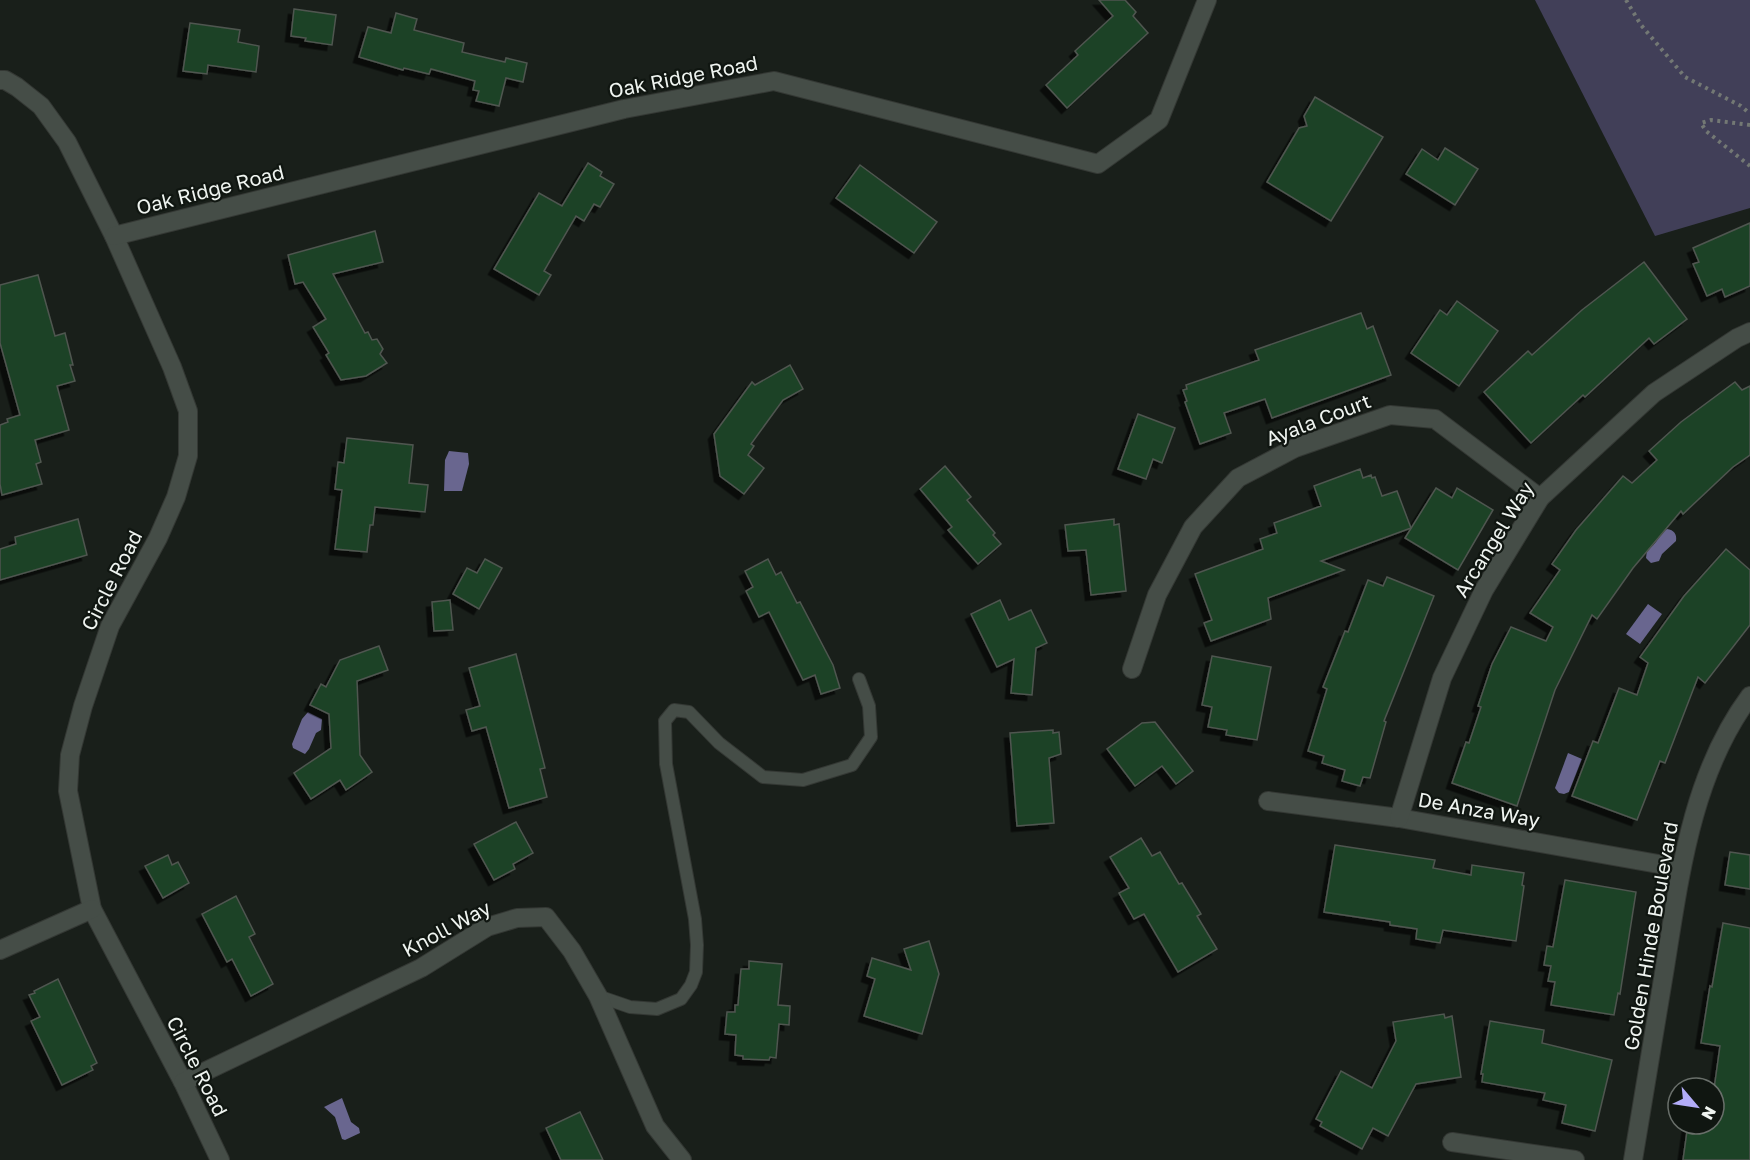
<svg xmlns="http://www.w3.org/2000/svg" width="1750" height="1160" font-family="'Golos Text',sans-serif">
  <defs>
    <filter id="shadow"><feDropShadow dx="-5.5" dy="5.5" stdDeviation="0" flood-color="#0009"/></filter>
  </defs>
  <rect width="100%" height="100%" fill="#191f1a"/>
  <polygon fill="#413f58" points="1535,0 1750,0 1750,208 1655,236"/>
  <g fill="#69668f">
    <polygon points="449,451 468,453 469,464 462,491 444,491 445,460"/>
    <path d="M1667,529C1674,530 1677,534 1676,541L1662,554L1659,561L1651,563L1646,558L1647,550C1658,544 1659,533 1667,529Z"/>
    <polygon points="1648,604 1662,614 1640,644 1626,634"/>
    <polygon points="308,712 322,719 321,730 316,733 309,749 305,754 293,748 292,744 302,719"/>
    <polygon points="1568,753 1582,759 1569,792 1564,794 1559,793 1555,788"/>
    <polygon points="342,1098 351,1122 359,1128 360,1133 345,1140 342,1139 335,1117 324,1107"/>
  </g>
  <g fill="#1d4227" stroke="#4f5650" stroke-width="1.5" filter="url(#shadow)">
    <polygon points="1099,0 1125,0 1136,12 1133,16 1148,33 1067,108 1046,85 1078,55 1075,51 1113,16"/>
    <polygon points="294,9 336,15 332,45 305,41 306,38 291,36"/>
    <polygon points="396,13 417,19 414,30 464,43 462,52 505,62 506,58 527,63 523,82 506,78 499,106 476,101 479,91 473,90 475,81 431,69 429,74 404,68 403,70 359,57 368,27 391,33"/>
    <polygon points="190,23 240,30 238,42 259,46 256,72 208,65 207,74 183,71"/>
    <polygon points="1315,97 1383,137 1331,221 1267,182 1299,128 1307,126 1304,116"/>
    <polygon points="1445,148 1478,169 1455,205 1406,174 1422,149 1438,160"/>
    <polygon points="588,163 602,172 600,176 614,184 600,207 594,204 584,221 576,216 544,271 551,275 539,295 494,269 539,193 562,206"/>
    <polygon points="860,165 937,222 914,253 836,198"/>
    <polygon points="1750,223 1750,286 1725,297 1722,289 1707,296 1693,264 1699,262 1693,248"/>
    <polygon points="375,231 383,262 333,274 365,333 368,332 372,340 377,339 383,349 380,354 387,363 366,376 341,380 326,355 329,353 313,327 326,319 303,282 295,284 288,255"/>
    <polygon points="1644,262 1687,319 1654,344 1649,338 1585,397 1583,395 1531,443 1484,392 1528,351 1532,355 1582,310"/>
    <polygon points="38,275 55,336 65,333 73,365 70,365 75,381 57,386 69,430 35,440 41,462 36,464 42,484 2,495 0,484 0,425 8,422 7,419 20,415 0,343 0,285"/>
    <polygon points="1457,301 1498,331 1459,386 1411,353 1440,310 1447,315"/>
    <polygon points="1361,313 1367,329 1373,326 1391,375 1272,418 1265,399 1224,413 1231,433 1200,444 1185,402 1187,401 1183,390 1187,389 1186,385 1259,360 1255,350"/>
    <polygon points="790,365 803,389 783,400 751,444 754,446 748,455 764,468 744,494 720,476 714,434 752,382 755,385"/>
    <polygon points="1735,382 1742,390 1750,386 1750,455 1733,467 1683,514 1681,511 1633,568 1597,619 1592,615 1555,690 1517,806 1452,783 1466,742 1469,743 1481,707 1478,706 1492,664 1511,627 1546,641 1553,627 1530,613 1560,570 1552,564 1576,530 1623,476 1632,483 1657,460 1649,451 1681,422"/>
    <polygon points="1138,414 1175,428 1162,463 1153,459 1146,479 1118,469"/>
    <polygon points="347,438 413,445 409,483 428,485 425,512 375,507 373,525 370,525 367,552 335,549 342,490 335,489 338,462 344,463"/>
    <polygon points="945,466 971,497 967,500 995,533 993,535 1001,544 978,564 948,530 952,527 920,489"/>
    <polygon points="1360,469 1363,478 1371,475 1372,478 1375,477 1382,496 1397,491 1411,528 1321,561 1344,570 1268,598 1271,619 1211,641 1204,623 1212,620 1195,574 1263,549 1260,539 1277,533 1274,523 1321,506 1314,486"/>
    <polygon points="1436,488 1452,498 1457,488 1493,510 1458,570 1405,538"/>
    <polygon points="78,519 87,555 0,580 0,549 16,544 15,537"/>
    <polygon points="1114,519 1114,525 1119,524 1126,591 1091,595 1086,550 1068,551 1065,525"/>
    <polygon points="1726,549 1750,570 1750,625 1705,683 1698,677 1665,763 1660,761 1637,820 1572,796 1593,741 1598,743 1619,688 1637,695 1648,663 1640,657 1684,596"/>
    <polygon points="485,559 502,568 479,609 453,594 467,568 477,573"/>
    <polygon points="768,559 776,575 781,572 797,603 800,602 833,665 840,688 821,694 815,675 803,680 769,612 759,617 746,591 753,587 745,571"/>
    <polygon points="1387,577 1434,596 1384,721 1386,722 1370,778 1363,777 1360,786 1342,781 1345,770 1322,763 1324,756 1308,751 1327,689 1323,687 1345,631 1348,632 1368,580 1383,586"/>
    <polygon points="450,600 453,630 434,631 432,602"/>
    <polygon points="1000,600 1009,620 1031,610 1047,643 1036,648 1032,695 1011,693 1014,659 997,667 971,614"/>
    <polygon points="379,646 388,670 357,681 360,755 372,772 346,790 340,780 311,799 294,773 331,748 329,714 310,705 321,684 326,687 340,660"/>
    <polygon points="516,654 545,768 540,769 547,797 509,808 486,727 472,731 466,710 480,706 469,668"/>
    <polygon points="1212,656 1271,667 1257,740 1226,735 1227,730 1208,727 1212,707 1202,705"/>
    <polygon points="1155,722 1193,771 1176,784 1162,766 1135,786 1107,749 1142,723"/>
    <polygon points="1053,730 1053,733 1059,732 1061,754 1049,758 1054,823 1017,826 1010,733"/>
    <polygon points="516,822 533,853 513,864 515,869 494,880 474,844"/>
    <polygon points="1141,838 1152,856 1160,852 1179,884 1182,883 1201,914 1197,916 1217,949 1178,972 1144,914 1134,919 1119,893 1129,888 1110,857"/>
    <polygon points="1335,845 1435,860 1433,868 1471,875 1472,865 1524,873 1522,885 1524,886 1516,941 1443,930 1440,943 1416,939 1417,929 1390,925 1390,922 1324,912"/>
    <polygon points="1730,852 1750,855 1750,889 1725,885"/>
    <polygon points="168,855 172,865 178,862 189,883 163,898 145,866"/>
    <polygon points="1565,880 1636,892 1620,994 1618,993 1614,1015 1551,1005 1555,982 1548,981 1551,966 1544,965 1547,946 1553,947"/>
    <polygon points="236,896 255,934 249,937 273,984 251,996 232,959 227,962 202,914"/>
    <polygon points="1723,923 1750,928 1750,1160 1683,1160 1688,1124 1714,1124 1714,1089 1720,1046 1701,1043 1710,986 1712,987"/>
    <polygon points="929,941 939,974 922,1034 864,1016 875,979 867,976 872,958 911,970 904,949"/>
    <polygon points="749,961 782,964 778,1005 790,1006 789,1025 779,1024 776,1058 770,1057 769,1060 743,1059 743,1056 735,1055 736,1035 725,1034 727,1012 735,1012 735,1005 738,1005 741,969 749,969"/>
    <polygon points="58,979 97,1063 91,1066 93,1070 62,1085 31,1021 40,1017 29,995 35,993 34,991"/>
    <polygon points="1444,1014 1445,1018 1452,1016 1461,1077 1416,1084 1388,1136 1373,1128 1362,1149 1320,1126 1322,1122 1316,1119 1341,1071 1372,1088 1396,1041 1393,1022"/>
    <polygon points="1490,1021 1544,1030 1542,1043 1612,1060 1595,1131 1562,1123 1566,1105 1543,1100 1545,1093 1482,1082 1483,1074 1481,1074"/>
    <polygon points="580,1112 603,1160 561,1160 546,1128"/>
  </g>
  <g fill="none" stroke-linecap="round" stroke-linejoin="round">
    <defs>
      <polyline id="service" points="598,996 630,1007 657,1009 681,999 691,985 696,972 697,945 695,919 666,764 665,721 674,710 689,712 719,743 763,777 803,780 852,765 871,737 869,706 859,679"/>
      <g id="minor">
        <polyline points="0,80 5,80 17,87 41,106 67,142 114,236 172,367 188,411 188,456 176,497 158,538 110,626 83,706 70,755 68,791 92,909 183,1082 220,1160"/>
        <polyline points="114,236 624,109 774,81 1098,164 1159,120 1207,0"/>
        <polyline points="1132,669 1157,595 1193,527 1238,478 1295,448 1390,415 1435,419 1540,498"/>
        <polyline points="1268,801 1399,818 1681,868"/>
        <polyline points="1399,818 1442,678 1484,590 1540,498 1654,393 1737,338 1750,332"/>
        <polyline points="0,950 92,909"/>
        <polyline points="183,1082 421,968 487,927 517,918 546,917 572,951 598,996 655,1126 682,1160"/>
        <polyline points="1452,1142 1575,1160"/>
        <path d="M1633,1160C1644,1096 1654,1031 1665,967C1680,874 1692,774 1750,696"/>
      </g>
    </defs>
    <use href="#service" stroke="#343834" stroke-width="14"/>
    <use href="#minor" stroke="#343834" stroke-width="20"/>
    <g stroke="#737874" stroke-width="4" stroke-dasharray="3 4.5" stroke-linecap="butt">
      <polyline points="1626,0 1641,25 1685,77 1741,106 1750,114"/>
      <polyline points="1750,125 1711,120 1701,123 1706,131 1750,166"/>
    </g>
    <use href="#service" stroke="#454d47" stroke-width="12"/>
    <use href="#minor" stroke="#454d47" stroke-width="18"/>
  </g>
  <g text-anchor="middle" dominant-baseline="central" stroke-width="4.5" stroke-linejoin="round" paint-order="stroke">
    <g font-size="20" fill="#eff4f0" stroke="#101611">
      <text transform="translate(683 76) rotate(-11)">Oak Ridge Road</text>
      <text transform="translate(210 189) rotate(-14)">Oak Ridge Road</text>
      <text transform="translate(1318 419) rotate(-21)">Ayala Court</text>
      <text transform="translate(1493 539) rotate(-58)">Arcangel Way</text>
      <text transform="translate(111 580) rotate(-63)">Circle Road</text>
      <text transform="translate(1479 809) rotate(10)">De Anza Way</text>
      <text transform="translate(446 928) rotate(-28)">Knoll Way</text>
      <text transform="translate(1650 936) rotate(-80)">Golden Hinde Boulevard</text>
      <text transform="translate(198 1066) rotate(63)">Circle Road</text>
    </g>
  </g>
  <g transform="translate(1696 1106) rotate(119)"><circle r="28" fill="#101611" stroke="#696f6a" stroke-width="1.5"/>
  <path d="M0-4.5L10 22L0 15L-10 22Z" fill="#b3adf9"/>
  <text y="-9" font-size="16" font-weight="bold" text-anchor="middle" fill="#eff4f0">N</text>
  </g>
</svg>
